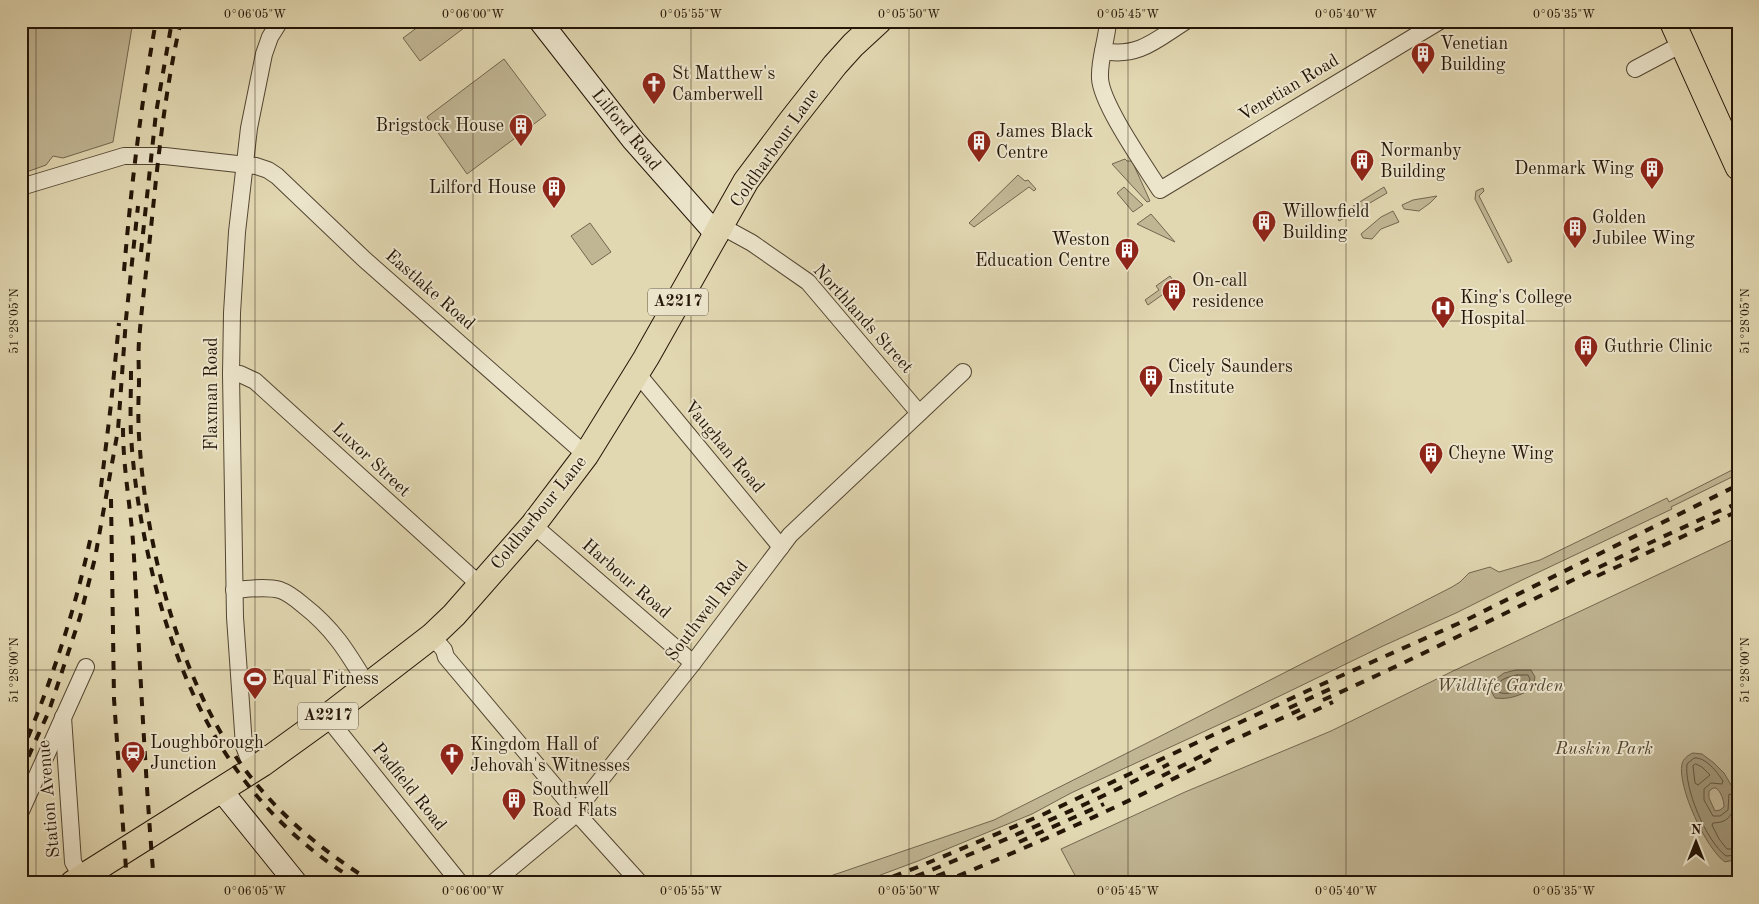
<svg xmlns="http://www.w3.org/2000/svg" width="1759" height="904" font-family="'Old Standard TT',serif">
  <rect width="100%" height="100%" fill="#e1d7b1"/>
  <filter id="stains"><feTurbulence type="fractalNoise" baseFrequency=".004" numOctaves="4"/><feColorMatrix values="0 0 0 0 .2 0 0 0 0 .09 0 0 0 0 .02 0 0 0 .5 -.17"/></filter>
  <radialGradient id="worn" r=".72"><stop offset=".6" stop-color="#630" stop-opacity="0"/><stop offset="1" stop-color="#630" stop-opacity=".3"/></radialGradient>
  <g fill="#c1b694" stroke="#72664e">
    <polygon points="21,21 133,21 113,142 63,158 53,156 46,165 21,174"/>
    <polygon points="426,21 459,21 464,28 420,61 403,38"/>
    <polygon points="504,59 546,115 467,174 427,117"/>
    <polygon points="1125,159 1127,161 1132,161 1150,201 1147,202 1112,164"/>
    <polygon points="1018,175 1025,181 1028,180 1036,189 1034,191 1029,187 974,227 969,223"/>
    <polygon points="1124,187 1143,205 1133,212 1117,193"/>
    <polygon points="1384,187 1387,193 1339,221 1337,216"/>
    <polygon points="1483,188 1484,191 1479,196 1512,261 1508,263 1475,199 1476,191"/>
    <polygon points="1437,196 1430,203 1419,211 1404,209 1402,205 1413,200"/>
    <polygon points="1393,211 1399,222 1381,229 1372,239 1363,238 1361,234 1381,217"/>
    <polygon points="1151,214 1175,242 1137,224"/>
    <polygon points="590,223 611,252 592,265 571,236"/>
    <polygon points="1170,276 1176,285 1148,305 1145,300 1159,290 1156,286"/>
    <polygon points="1738,467 1738,474 1671,507 1672,509 1520,581 1456,613 1383,646 1255,708 1071,793 1032,814 918,861 859,883 810,883 994,820 1147,743 1452,587 1460,582 1469,573 1490,567 1499,572 1540,560 1667,498 1669,502"/>
    <polygon points="1738,537 1738,883 1079,883 1061,849 1185,792 1331,731 1451,672"/>
  </g>
  <g fill="#a19577" stroke="#6f624a" fill-rule="evenodd">
    <path d="M1516,670H1531L1535,677L1533,688C1521,695 1510,700 1495,698L1491,691L1493,681L1504,673Z"/>
    <path d="M1693,753L1702,754L1714,763L1724,773L1737,795L1738,859L1725,862C1706,849 1677,786 1682,764C1683,759 1688,755 1693,753ZM1713,788H1716C1721,792 1724,800 1724,807L1720,810L1715,811L1709,798V791Z"/>
  </g>
  <g fill="none" stroke-linecap="round" stroke-linejoin="round">
    <g stroke="#62553f" stroke-width="1">
      <path d="M1517,675H1528L1530,679L1528,685C1519,691 1508,696 1498,692L1496,689C1498,679 1508,677 1517,675Z"/>
      <polygon points="1696,764 1702,767 1710,775 1698,785 1695,783 1693,766"/>
      <path d="M1738,797L1729,794L1728,810L1720,816H1713L1704,800V789L1711,783L1722,784L1723,781C1717,772 1706,757 1694,758L1687,764C1684,788 1706,841 1726,856L1738,855"/>
      <path d="M1738,803C1729,814 1732,822 1713,823L1712,825L1719,839L1727,849H1738"/>
    </g>
    <defs>
      <g id="street">
        <path d="M1108,21C1107,40 1099,59 1100,78C1101,104 1145,166 1160,190L1440,21"/>
        <path d="M1103,51C1139,58 1157,39 1186,21"/>
        <polyline points="1635,69 1682,44"/>
        <polyline points="21,187 124,156 165,156 256,166 268,170 277,176 364,259 586,455"/>
        <polyline points="721,226 752,243 808,282 919,413"/>
        <polyline points="637,373 781,547"/>
        <polyline points="231,374 240,374 255,381 480,585"/>
        <polyline points="533,525 693,663"/>
        <path d="M234,590C248,589 266,586 280,590C289,593 296,599 303,605C334,629 348,653 368,686"/>
        <polyline points="432,636 444,650 446,657 583,820 640,883"/>
        <polyline points="63,717 73,862 81,877"/>
        <polyline points="327,717 460,883"/>
        <polyline points="253,770 244,746 235,617 231,374 232,313 237,232 249,128 264,54 270,37 280,21"/>
        <polyline points="21,811 86,667"/>
        <polyline points="493,883 570,819 576,811 693,663 790,535 963,372"/>
      </g>
      <g id="secondary">
        <polyline points="540,21 633,140 717,235"/>
        <polyline points="221,790 296,883"/>
      </g>
      <g id="primary">
        <polyline points="1672,21 1738,167"/>
        <polyline points="73,883 262,764 327,717 432,636 454,615 533,525 586,455 646,358 746,181 791,121 835,65 853,45 879,21"/>
      </g>
    </defs>
    <use href="#street" stroke="#534632" stroke-width="18"/>
    <use href="#secondary" stroke="#241507" stroke-width="24"/>
    <use href="#primary" stroke="#241507" stroke-width="27"/>
    <use href="#street" stroke="#ece5cc" stroke-width="16"/>
    <use href="#secondary" stroke="#ece5cc" stroke-width="22"/>
    <use href="#primary" stroke="#e1d7b1" stroke-width="25"/>
    <g stroke="#241507" stroke-width="4" stroke-dasharray="9 9" stroke-linecap="butt">
      <path d="M181,21C165,89 158,159 151,228C147,266 142,303 139,341C138,355 139,370 139,384C138,406 138,428 140,450C148,556 182,686 246,771C281,817 325,853 374,883"/>
      <polyline points="141,252 156,113 172,21"/>
      <path d="M124,271C131,187 141,104 156,21"/>
      <path d="M131,371C131,392 130,414 131,435C134,486 143,536 155,584C187,708 243,811 355,880"/>
      <path d="M123,428C123,471 132,514 134,557C140,665 145,774 154,883"/>
      <polyline points="101,487 111,404 119,323"/>
      <polyline points="111,499 114,699 127,883"/>
      <polyline points="1597,576 1738,511"/>
      <path d="M1323,700C1462,638 1597,564 1738,503"/>
      <polyline points="1289,708 1330,689"/>
      <polyline points="1297,719 1333,702"/>
      <path d="M21,754C51,683 75,611 91,536"/>
      <polyline points="21,773 49,711 80,617 95,558 118,430 126,319 138,206"/>
      <polyline points="1162,776 1229,742 1302,709"/>
      <polyline points="1019,842 1104,804"/>
      <polyline points="876,883 918,867 1042,815 1307,691 1464,621 1738,485"/>
      <path d="M899,883C990,847 1081,808 1169,764"/>
      <polyline points="920,883 952,870"/>
      <path d="M941,883C1035,844 1128,804 1217,756"/>
    </g>
  </g>
  <path fill="none" stroke="#241507" stroke-width="1" stroke-opacity="0.45" d="M36,21V883M255,21V883M473,21V883M691,21V883M909,21V883M1128,21V883M1346,21V883M1564,21V883M21,321H1738M21,670H1738"/>
  <defs>
    <symbol id="building-pin" viewBox="-11 -11 22 30"><path d="M0 17L-7.5 6A9.5 9.5 0 1 1 7.5 6Z" fill="#8f2418" stroke="#ece5cc"/><path d="M-4-6H4V6H1V3H-1V6H-4ZM-2.5-4.3h1.7v1.8h-1.7ZM.8-4.3h1.7v1.8H.8ZM-2.5-1h1.7V.8h-1.7ZM.8-1h1.7V.8H.8Z" fill="#fff"/></symbol>
    <symbol id="church-pin" viewBox="-11 -11 22 30"><path d="M0 17L-7.5 6A9.5 9.5 0 1 1 7.5 6Z" fill="#8f2418" stroke="#ece5cc"/><path d="M-1.2-6h2.4v3.5h3.3v2.4h-3.3V6h-2.4V-.1h-3.3v-2.4h3.3Z" fill="#fff"/></symbol>
    <symbol id="hospital-pin" viewBox="-11 -11 22 30"><path d="M0 17L-7.5 6A9.5 9.5 0 1 1 7.5 6Z" fill="#8f2418" stroke="#ece5cc"/><path d="M-5-5h3v3.5h4V-5h3V5h-3V1.5h-4V5h-3Z" fill="#fff"/></symbol>
    <symbol id="stadium-pin" viewBox="-11 -11 22 30"><path d="M0 17L-7.5 6A9.5 9.5 0 1 1 7.5 6Z" fill="#8f2418" stroke="#ece5cc"/><path d="M0-5a6.5 5 0 1 0 0 10a6.5 5 0 1 0 0-10ZM-3.5-1.8h7v3.6h-7Z" fill="#fff"/></symbol>
    <symbol id="station-pin" viewBox="-11 -11 22 30"><path d="M0 17L-7.5 6A9.5 9.5 0 1 1 7.5 6Z" fill="#8f2418" stroke="#ece5cc"/><path d="M-3-6H3Q5-6 5-4V2Q5 4 3 4L4.5 6H3L1.5 4h-3L-3 6H-4.5L-3 4Q-5 4-5 2V-4Q-5-6-3-6ZM-3.5-4v3h7v-3ZM-3.5 1v1.5H-2V1ZM2 1v1.5H3.5V1Z" fill="#fff"/></symbol>
  </defs>
  <g fill-rule="evenodd">
    <use href="#building-pin" x="1409" y="40" width="28" height="38"/>
    <use href="#church-pin" x="640" y="70" width="28" height="38"/>
    <use href="#building-pin" x="507" y="112" width="28" height="38"/>
    <use href="#building-pin" x="965" y="128" width="28" height="38"/>
    <use href="#building-pin" x="1348" y="147" width="28" height="38"/>
    <use href="#building-pin" x="1638" y="155" width="28" height="38"/>
    <use href="#building-pin" x="540" y="174" width="28" height="38"/>
    <use href="#building-pin" x="1250" y="208" width="28" height="38"/>
    <use href="#building-pin" x="1561" y="214" width="28" height="38"/>
    <use href="#building-pin" x="1113" y="236" width="28" height="38"/>
    <use href="#building-pin" x="1160" y="277" width="28" height="38"/>
    <use href="#hospital-pin" x="1429" y="294" width="28" height="38"/>
    <use href="#building-pin" x="1572" y="333" width="28" height="38"/>
    <use href="#building-pin" x="1137" y="363" width="28" height="38"/>
    <use href="#building-pin" x="1417" y="440" width="28" height="38"/>
    <use href="#stadium-pin" x="241" y="665" width="28" height="38"/>
    <use href="#station-pin" x="119" y="739" width="28" height="38"/>
    <use href="#church-pin" x="438" y="741" width="28" height="38"/>
    <use href="#building-pin" x="500" y="786" width="28" height="38"/>
  </g>
  <g text-anchor="middle" dominant-baseline="central" stroke-width="4" stroke-linejoin="round" paint-order="stroke">
    <g fill="#ece5cc" stroke="#605342" stroke-width="1">
      <rect x="648" y="288.5" width="60" height="27" rx="4"/>
      <rect x="298" y="702.5" width="60" height="27" rx="4"/>
    </g>
    <g font-size="16" font-weight="bold" fill="#241507">
      <text x="678" y="302">A2217</text>
      <text x="328" y="716">A2217</text>
    </g>
    <g font-size="18" fill="#241507" stroke="#ece5cc" text-anchor="start">
      <text x="1440" y="44">Venetian<tspan x="1440" dy="21">Building</tspan></text>
      <text x="672" y="74">St Matthew's<tspan x="672" dy="21">Camberwell</tspan></text>
      <text x="504" y="126" text-anchor="end">Brigstock House</text>
      <text x="996" y="132">James Black<tspan x="996" dy="21">Centre</tspan></text>
      <text x="1380" y="151">Normanby<tspan x="1380" dy="21">Building</tspan></text>
      <text x="1634" y="169" text-anchor="end">Denmark Wing</text>
      <text x="536" y="188" text-anchor="end">Lilford House</text>
      <text x="1282" y="212">Willowfield<tspan x="1282" dy="21">Building</tspan></text>
      <text x="1592" y="218">Golden<tspan x="1592" dy="21">Jubilee Wing</tspan></text>
      <text x="1110" y="240" text-anchor="end">Weston<tspan x="1110" dy="21">Education Centre</tspan></text>
      <text x="1192" y="281">On-call<tspan x="1192" dy="21">residence</tspan></text>
      <text x="1460" y="298">King's College<tspan x="1460" dy="21">Hospital</tspan></text>
      <text x="1604" y="347">Guthrie Clinic</text>
      <text x="1168" y="367">Cicely Saunders<tspan x="1168" dy="21">Institute</tspan></text>
      <text x="1448" y="454">Cheyne Wing</text>
      <text x="272" y="679">Equal Fitness</text>
      <text x="150" y="743">Loughborough<tspan x="150" dy="21">Junction</tspan></text>
      <text x="470" y="745">Kingdom Hall of<tspan x="470" dy="21">Jehovah's Witnesses</tspan></text>
      <text x="532" y="790">Southwell<tspan x="532" dy="21">Road Flats</tspan></text>
    </g>
    <g font-size="18" fill="#241507" stroke="#ece5cc">
      <text transform="translate(1289 88) rotate(-31)">Venetian Road</text>
      <text transform="translate(626 130) rotate(51)">Lilford Road</text>
      <text transform="translate(775 148) rotate(-55)">Coldharbour Lane</text>
      <text transform="translate(430 290) rotate(41)">Eastlake Road</text>
      <text transform="translate(863 319) rotate(48)">Northlands Street</text>
      <text transform="translate(212 394) rotate(-90)">Flaxman Road</text>
      <text transform="translate(724 447) rotate(50)">Vaughan Road</text>
      <text transform="translate(371 460) rotate(43)">Luxor Street</text>
      <text transform="translate(539 513) rotate(-51)">Coldharbour Lane</text>
      <text transform="translate(626 579) rotate(41)">Harbour Road</text>
      <text transform="translate(707 611) rotate(-52)">Southwell Road</text>
      <text transform="translate(409 787) rotate(51)">Padfield Road</text>
      <text transform="translate(49 799) rotate(-95)">Station Avenue</text>
    </g>
    <g font-size="18" font-style="italic" fill="#534531" stroke="#ece5cc">
      <text x="1500" y="686">Wildlife Garden</text>
      <text x="1604" y="749">Ruskin Park</text>
    </g>
  </g>
  <rect width="1759" height="904" fill="none" stroke="#e1d7b1" stroke-width="55"/>
  <g transform="translate(1696 842)" stroke="#ece5cc" stroke-width="4" paint-order="stroke">
  <path d="M0-4L9 19L0 12L-9 19Z" fill="#241507"/>
  <text y="-8" font-size="14" font-weight="bold" text-anchor="middle" fill="#241507">N</text>
  </g>
  <rect x="28" y="28" width="1704" height="848" fill="none" stroke="#241507" stroke-width="2"/>
  <g font-size="12" text-anchor="middle" fill="#241507">
    <text x="255" y="18">0°06'05"W</text>
    <text x="473" y="18">0°06'00"W</text>
    <text x="691" y="18">0°05'55"W</text>
    <text x="909" y="18">0°05'50"W</text>
    <text x="1128" y="18">0°05'45"W</text>
    <text x="1346" y="18">0°05'40"W</text>
    <text x="1564" y="18">0°05'35"W</text>
    <text transform="translate(14 321) rotate(-90)" y="4">51°28'05"N</text>
    <text transform="translate(1745 321) rotate(-90)" y="4">51°28'05"N</text>
    <text transform="translate(14 670) rotate(-90)" y="4">51°28'00"N</text>
    <text transform="translate(1745 670) rotate(-90)" y="4">51°28'00"N</text>
    <text x="255" y="895">0°06'05"W</text>
    <text x="473" y="895">0°06'00"W</text>
    <text x="691" y="895">0°05'55"W</text>
    <text x="909" y="895">0°05'50"W</text>
    <text x="1128" y="895">0°05'45"W</text>
    <text x="1346" y="895">0°05'40"W</text>
    <text x="1564" y="895">0°05'35"W</text>
  </g>
  <rect width="100%" height="100%" filter="url(#stains)"/>
  <rect width="100%" height="100%" fill="url(#worn)"/>
</svg>
